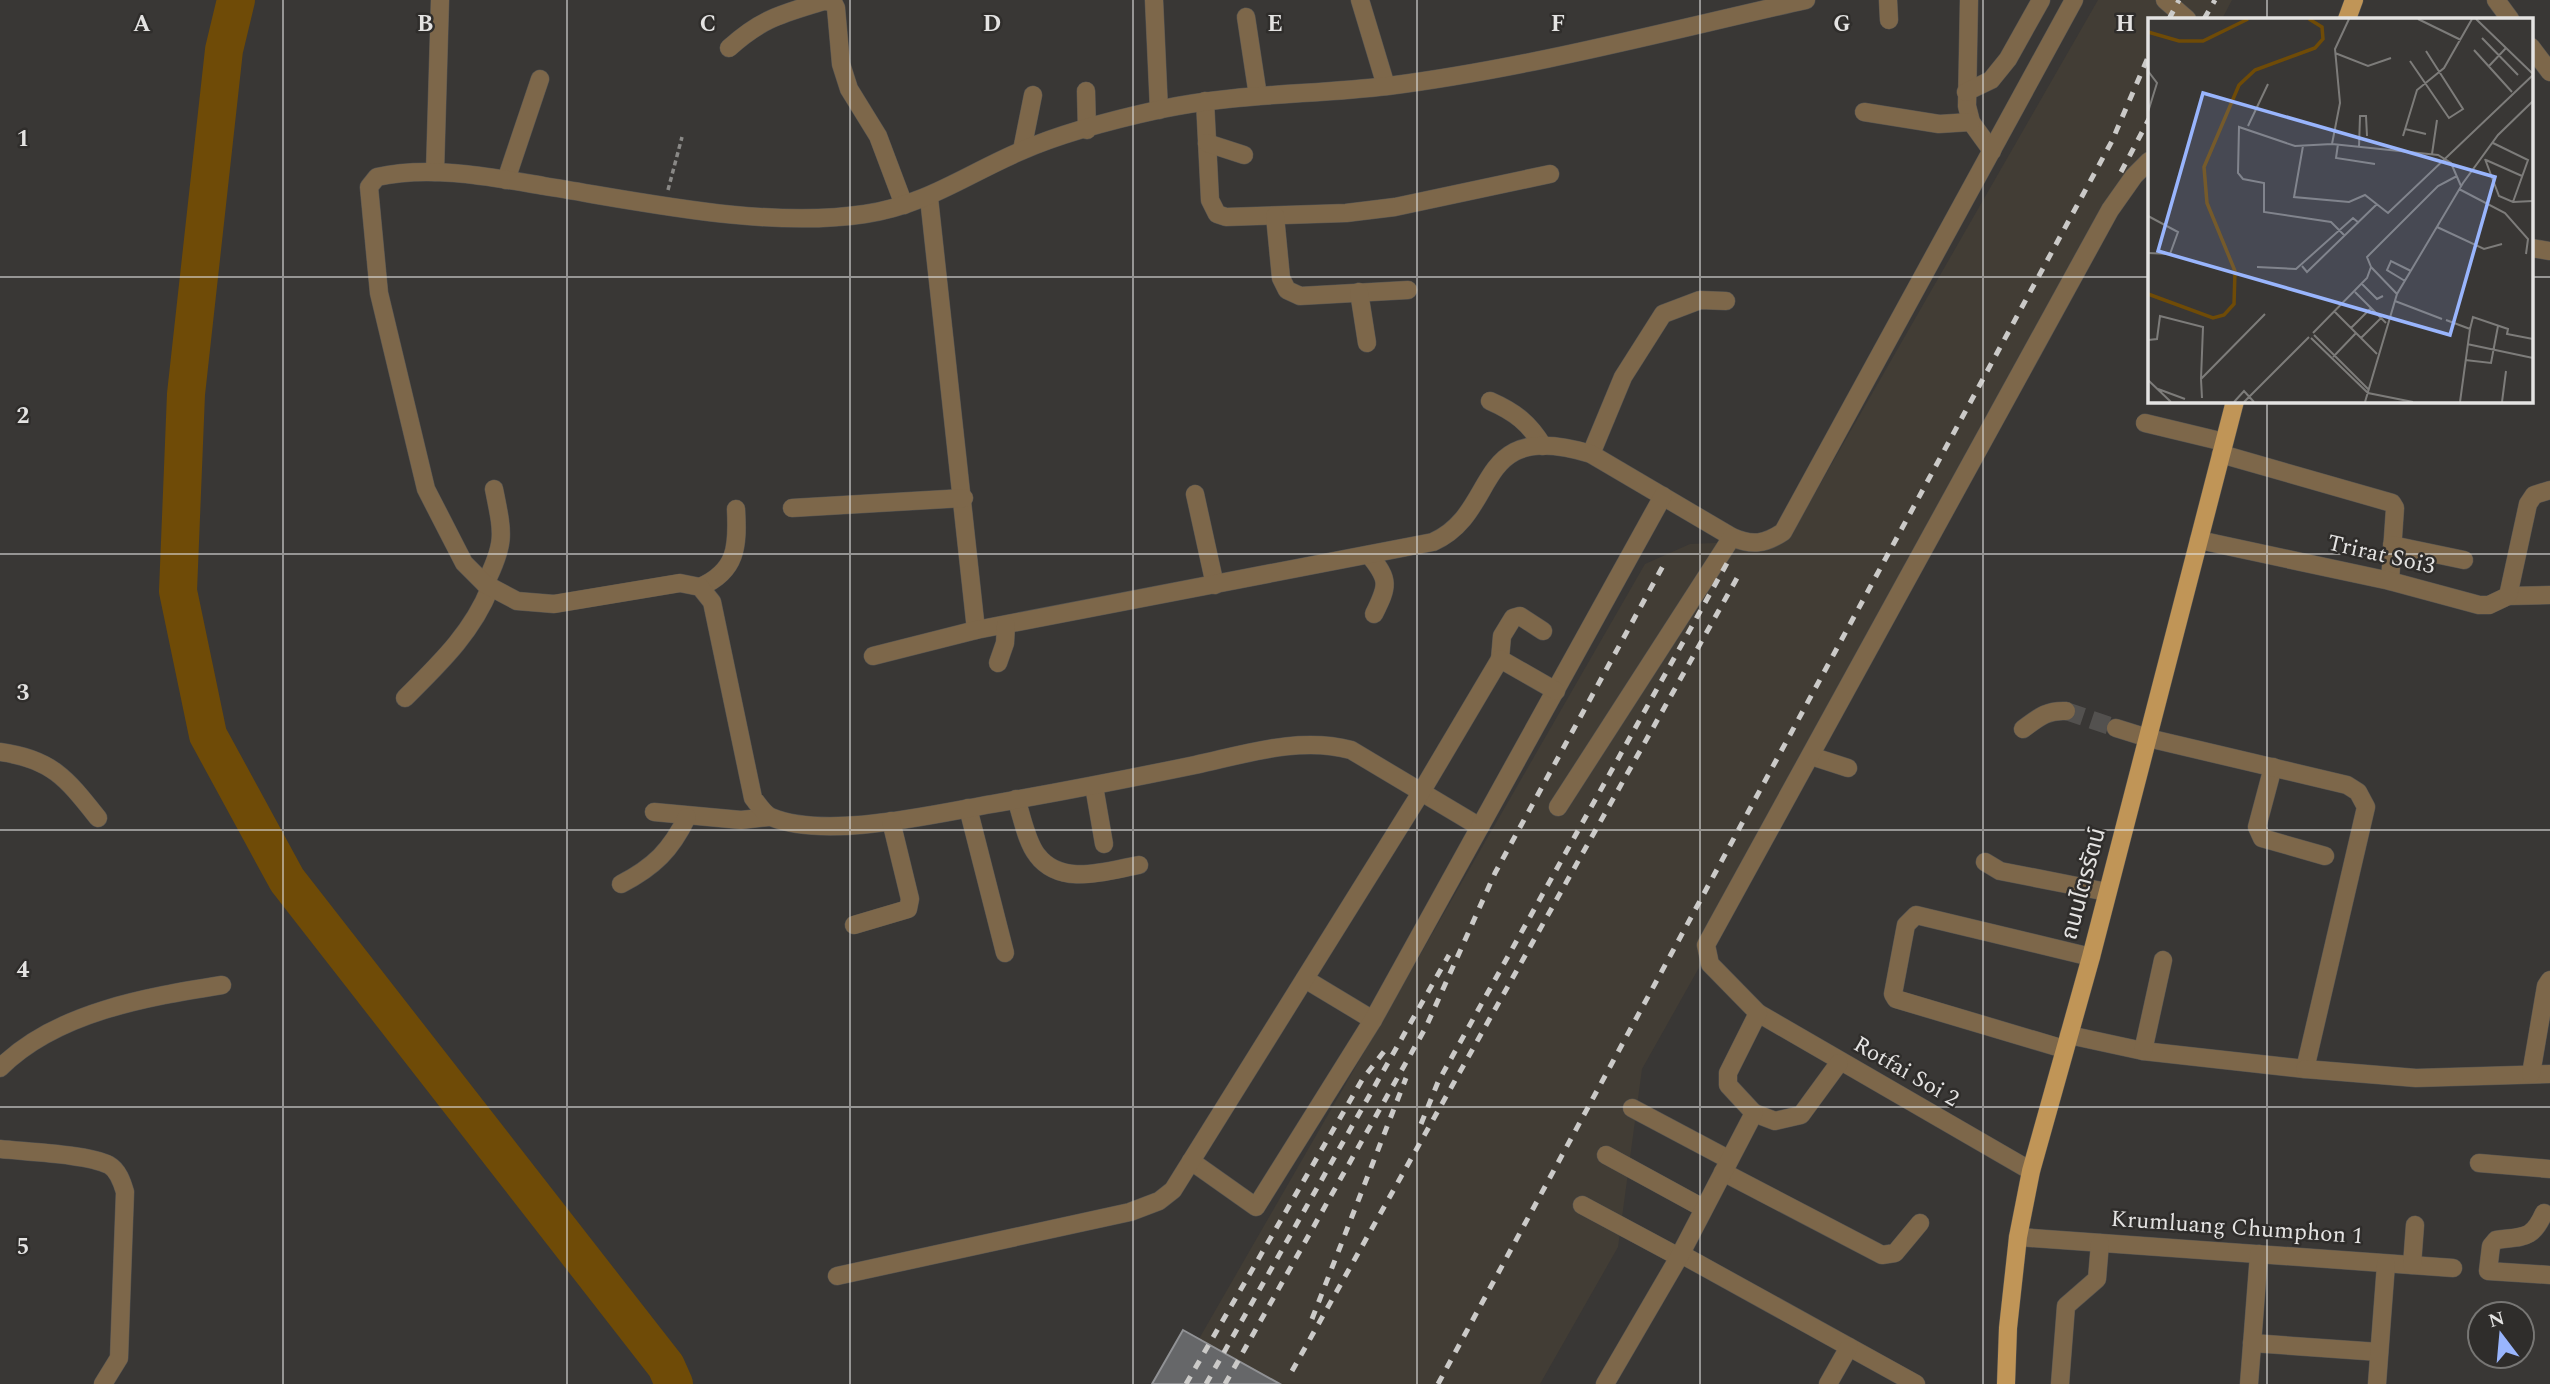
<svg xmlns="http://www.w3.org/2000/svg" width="2550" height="1384" font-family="Spectral,'Noto Sans Thai',serif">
  <rect width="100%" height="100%" fill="#393735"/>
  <polygon fill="#423d35" points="2098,0 2232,0 2222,19 2149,19 2149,152 1934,550 1642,1069 1618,1247 1540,1384 1173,1384 1645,564 1690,544 1788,540"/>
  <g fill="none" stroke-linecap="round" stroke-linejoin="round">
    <polyline stroke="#6f4b07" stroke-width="38" points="236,0 224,50 186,394 178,591 208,735 287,880 666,1366 674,1384"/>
  </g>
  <polygon fill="#666769" stroke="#919295" stroke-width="2" points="1183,1330 1280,1384 1152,1384"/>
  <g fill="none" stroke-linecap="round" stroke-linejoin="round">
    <polyline stroke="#53514f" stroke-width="18" stroke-dasharray="18 9" stroke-linecap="butt" points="2066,711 2116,728"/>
    <defs>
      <g id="minor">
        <polyline points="1154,0 1159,110"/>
        <polyline points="1360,0 1386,86"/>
        <polyline points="1888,0 1889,20"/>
        <polyline points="1969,0 1967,106 1971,122 1992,151"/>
        <polyline points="2165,0 2187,19"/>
        <polyline points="2496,0 2510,19"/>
        <polyline points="1246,17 1258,96"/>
        <polyline points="2531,47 2550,72"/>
        <path d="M729,48C762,18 782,14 824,1L833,2L836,8L841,64L849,89L878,136L904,205"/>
        <polyline points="1086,91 1087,130"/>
        <polyline points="1966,92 1991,80 2008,59 2041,0"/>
        <polyline points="1205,101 1210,200 1217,214 1226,217 1346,213 1395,207 1550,174"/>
        <polyline points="1864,112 1939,124 1971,122"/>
        <polyline points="1207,143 1244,155"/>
        <polyline points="1022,150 1033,95"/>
        <polyline points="435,172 440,0"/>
        <polyline points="506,180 540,79"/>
        <polyline points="929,198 976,630"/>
        <polyline points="1275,216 1281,278 1287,290 1300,296 1408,290"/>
        <polyline points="2531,248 2550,251"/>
        <polyline points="1359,292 1367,343"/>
        <path d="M1490,401C1515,412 1529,423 1543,446"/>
        <polyline points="2145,423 2224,442"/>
        <polyline points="1591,454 1623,377 1663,314 1700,300 1726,301"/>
        <polyline points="2221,454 2392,503 2395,508 2390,581"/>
        <polyline points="1195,494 1215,585"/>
        <polyline points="792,508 964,498"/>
        <polyline points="2199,540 2390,581 2479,605 2489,605 2508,596 2550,595"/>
        <polyline points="2392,545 2464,560"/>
        <path d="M1369,555C1390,580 1388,586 1374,614"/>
        <path d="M485,584C506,542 503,534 494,489"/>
        <path d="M700,587C737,571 738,546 736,509"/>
        <polyline points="2508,596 2528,504 2534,495 2550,490"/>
        <path d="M873,656L976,630L1433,542C1502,511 1470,417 1591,454L1732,537C1752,546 1765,544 1783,532L2074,0"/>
        <polyline points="1500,659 1502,636 1513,618 1520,616 1543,631"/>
        <polyline points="998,663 1005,643 1006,625"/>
        <path d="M405,698C439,664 472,633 490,588"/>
        <path d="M2023,729C2038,718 2046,710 2066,711"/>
        <path d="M0,752C52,759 67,779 98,818"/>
        <polyline points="1811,756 1848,768"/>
        <polyline points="2273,767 2257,827 2262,838 2325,856"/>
        <polyline points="1094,786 1104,844"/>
        <path d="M1016,799C1022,816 1026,841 1037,855C1061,887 1106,871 1139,865"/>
        <polyline points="1558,807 1732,537"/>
        <polyline points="968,808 1005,953"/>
        <polyline points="654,812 741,820 769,817"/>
        <path d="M1480,827L1351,750C1300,736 1246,754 1195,765C1127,779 1060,792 992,804C934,814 826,840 771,817C764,814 758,804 753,798L712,602L700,587L680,583L554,604L517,601L485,584L464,563L426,489L379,293L369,187L377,177C430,165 491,177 544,186C644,202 766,229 865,214C926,205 967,174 1021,151C1064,132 1116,119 1162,109C1237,93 1313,95 1388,86C1529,68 1667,31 1806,0"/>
        <polyline points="1985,862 2000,871 2107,892"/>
        <path d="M621,884C654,867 671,850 687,817"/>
        <polyline points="854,925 908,909 910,899 891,821"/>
        <polyline points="1305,979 1373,1020"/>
        <polyline points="1758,1013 2031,1171"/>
        <polyline points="2069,1035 2143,1051 2305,1069 2366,807 2358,792 2347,785 2148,738 2116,728"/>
        <polyline points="2064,1049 1896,999 1893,994 1906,925 1916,915 2091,957"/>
        <polyline points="2143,1051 2163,960"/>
        <path d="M0,1068C56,1012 147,997 222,985"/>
        <polyline points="2305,1069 2416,1078 2550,1074"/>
        <polyline points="2531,1074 2546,986 2550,980"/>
        <polyline points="1632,1108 1728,1159"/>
        <polyline points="1754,1113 1775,1121 1801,1115 1839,1063"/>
        <path d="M0,1149C27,1152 87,1154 109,1165C118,1170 122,1182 125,1192L119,1358L103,1384"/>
        <polyline points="1606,1155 1703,1208"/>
        <polyline points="1191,1161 1256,1207 1373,1020 1663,496"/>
        <polyline points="2479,1163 2550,1169"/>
        <polyline points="1723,1172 1882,1255 1895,1253 1920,1223"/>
        <polyline points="1582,1205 1679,1257"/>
        <path d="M2544,1213C2532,1240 2524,1236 2496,1240L2491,1246L2488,1271L2550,1275"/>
        <polyline points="2018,1237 2453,1268"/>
        <polyline points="1679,1253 1916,1384"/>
        <polyline points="2412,1265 2415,1225"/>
        <polyline points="837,1276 1130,1212 1159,1201 1173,1190 1420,794 1500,659 1556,691"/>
        <polyline points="2252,1343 2379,1352"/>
        <polyline points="1605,1384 1679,1257 1754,1113 1728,1085 1728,1073 1758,1013 1710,964 1706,945 2110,210 2134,176 2149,161"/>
        <polyline points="1828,1384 1849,1347"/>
        <polyline points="2060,1384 2066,1306 2097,1279 2100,1243"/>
        <polyline points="2249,1384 2259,1254"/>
        <polyline points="2377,1384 2386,1264"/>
      </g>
      <g id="major">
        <polyline points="2347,19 2354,0"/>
        <polyline points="2006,1384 2008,1328 2018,1237 2031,1171 2091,957 2235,401"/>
      </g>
    </defs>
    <use href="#minor" stroke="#545351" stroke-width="19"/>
    <use href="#major" stroke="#545351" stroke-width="19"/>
    <polyline stroke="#8a8987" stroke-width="3.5" stroke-dasharray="5 3.5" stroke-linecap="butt" points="668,190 682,137"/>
    <use href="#minor" stroke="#7d674a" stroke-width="18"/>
    <use href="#major" stroke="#c09557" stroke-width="18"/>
    <g stroke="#cbcac8" stroke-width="5" stroke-dasharray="9 9" stroke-linecap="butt">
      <polyline points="2169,19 2179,0"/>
      <polyline points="2204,19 2215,0"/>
      <polyline points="2121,172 2149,119"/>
      <polyline points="1421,1124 1438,1082 1731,556"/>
      <polyline points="1312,1319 1406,1078"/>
      <polyline points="1292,1371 1741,571"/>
      <polyline points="1186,1384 1362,1080 1389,1045"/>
      <polyline points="1206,1384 1449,955"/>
      <polyline points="1225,1384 1426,1027 1495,873 1664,564"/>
      <polyline points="1438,1384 2112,141 2149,55"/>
    </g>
  </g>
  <path fill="none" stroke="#e4e3e2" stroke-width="2" stroke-opacity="0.55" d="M283,0V1384M567,0V1384M850,0V1384M1133,0V1384M1417,0V1384M1700,0V1384M1983,0V1384M2267,0V19M0,277H2149M2531,277H2550M2267,401V1384M0,554H2550M0,830H2550M0,1107H2550"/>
  <g text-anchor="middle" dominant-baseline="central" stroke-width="5" stroke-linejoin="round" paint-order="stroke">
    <g font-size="23" fill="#e4e3e2" stroke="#2f2d2b">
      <text transform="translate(2381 555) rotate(13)">Trirat Soi3</text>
      <text transform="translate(2084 884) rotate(-75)">ถนนไตรรัตน์</text>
      <text transform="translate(1906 1072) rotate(30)">Rotfai Soi 2</text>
      <text transform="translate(2237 1228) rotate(4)">Krumluang Chumphon 1</text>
    </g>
  </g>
  <g transform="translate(2148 18)">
    <rect width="385" height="385" fill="#393735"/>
    <path fill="none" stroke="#6f4b07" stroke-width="3.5" d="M0,14L31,23H55L100,1M0,276L65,300L76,297L86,286L87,253L59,185L56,149L91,67L107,52L167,30L175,21L174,9L161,1"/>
    <path fill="none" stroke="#7d7c7a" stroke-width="2" d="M270,1L313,22M328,1L385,56M334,20L370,57M326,32L364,74M187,35L220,48L243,40M262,43L301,100L315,91L278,33M341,48L358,30M0,53L9,65L0,94M100,108L120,66M257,111L278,116M0,113V156M255,118L269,72L296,50L324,1M345,125L380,142L365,184M184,126L192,85L187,31L201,1M190,126L188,140L227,146M155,128L146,179L201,184L217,177L240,195L385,57M211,129L212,98H218L219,118M284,136L289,102M337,141L351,178L365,184L385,183M338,142L374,158M311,171L357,195L380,221L378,236M0,198L30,214L22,236L0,235M289,209L336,231L354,226M197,218L183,204L116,194V165L95,161L90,155L91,109L147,128L184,126L290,137L303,145L313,168M154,248L159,254L229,186M109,249L148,251L205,200L211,205M223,249L249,276M257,263L239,252L243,243L263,253M214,266L229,281L235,278M207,274L238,305M247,283L294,301M186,293L229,336M298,302L322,311L312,384M203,310L223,290M322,311L325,299L360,311L359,316L385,321M165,315L219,260L223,249L219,239L290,168L309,158M166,317L221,372M163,320L220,375L265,384M213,320L233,300M0,322L9,321L12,298L55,309L53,361M319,326L385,340M185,339L208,315M317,342L343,345L350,308M0,362L23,384M10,371L37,381M54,380L53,361L117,296M86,384L96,373L106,384M96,384L161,319M217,384L249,276L315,165L350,117L385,83M354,384L358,353"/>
    <path fill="#99b5fd" fill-opacity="0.15" stroke="#99b5fd" stroke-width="3.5" d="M55,75L347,159L302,317L10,233Z"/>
    <rect width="385" height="385" fill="none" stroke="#e4e3e2" stroke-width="3.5"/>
  </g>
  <g font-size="23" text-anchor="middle" font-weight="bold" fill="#e4e3e2" stroke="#2f2d2b" stroke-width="5" stroke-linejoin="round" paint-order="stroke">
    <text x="142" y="31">A</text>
    <text x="425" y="31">B</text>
    <text x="708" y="31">C</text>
    <text x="992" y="31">D</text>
    <text x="1275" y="31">E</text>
    <text x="1558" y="31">F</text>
    <text x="1842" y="31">G</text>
    <text x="2125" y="31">H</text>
    <text x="23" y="146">1</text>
    <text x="23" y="423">2</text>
    <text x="23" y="700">3</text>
    <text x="23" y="977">4</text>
    <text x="23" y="1254">5</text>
  </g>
  <g transform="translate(2501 1335) rotate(344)"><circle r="33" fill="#2f2d2b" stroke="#777674" stroke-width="2"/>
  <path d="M0-5L12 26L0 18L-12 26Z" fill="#99b5fd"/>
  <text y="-10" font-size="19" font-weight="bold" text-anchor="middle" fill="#e4e3e2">N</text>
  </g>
</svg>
